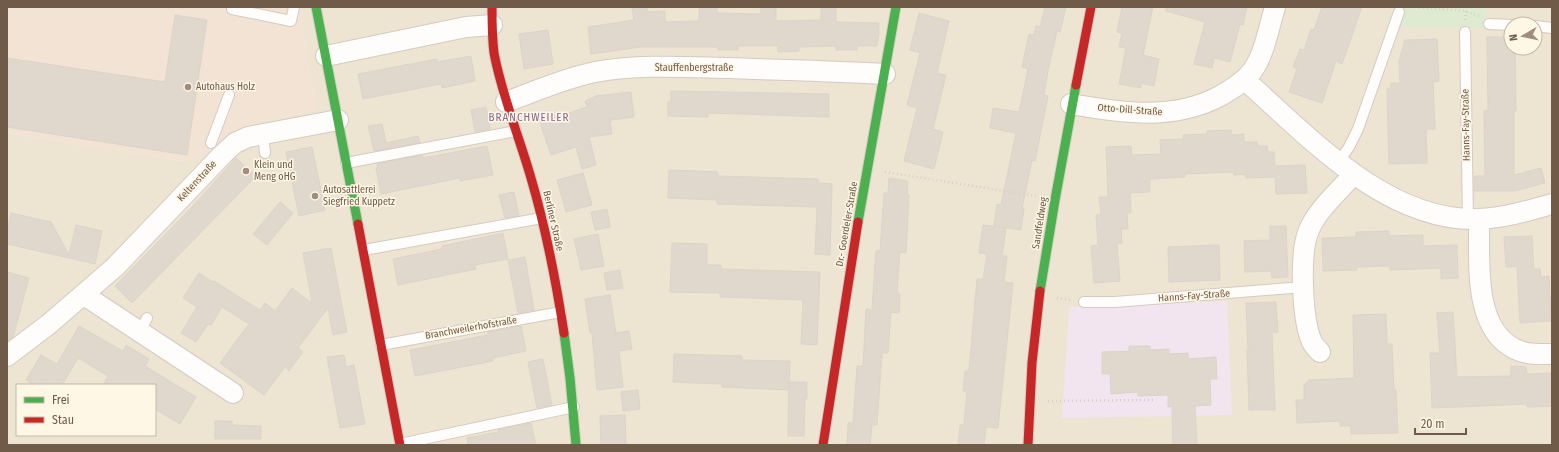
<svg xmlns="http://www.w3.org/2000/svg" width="1559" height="452" font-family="'Fira Sans Condensed',sans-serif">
  <rect width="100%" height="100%" fill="#f5f0e5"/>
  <path fill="#eee4d2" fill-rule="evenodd" d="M299,7H1552V445H7V133L181,161L207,156L231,133L243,127L260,121L316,111ZM1511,24H1535V48H1511ZM17,385H155V435H17Z"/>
  <polygon fill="#f3e3d5" points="7,7 299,7 316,111 260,121 243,127 231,133 207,156 181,161 7,133"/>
  <polygon fill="#f2e5ef" points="1227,301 1232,415 1062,418 1069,307"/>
  <polygon fill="#deebd0" points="1401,7 1486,7 1484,28 1401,27 1404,10"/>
  <g fill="#e1d8cd" stroke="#ddd3c8">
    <polygon points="645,7 647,7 648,12 665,11 665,22 699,21 699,7 717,7 717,13 761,14 761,7 776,7 776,21 821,20 821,7 836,7 836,22 879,23 879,33 877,46 857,46 857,50 836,50 836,46 799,47 799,51 778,52 778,46 738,46 738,50 718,50 718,47 641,47 591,54 588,27 634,20 632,8"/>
    <polygon points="1045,7 1066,7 1060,32 1057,31 1048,71 1044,95 1048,96 1035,161 1032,160 1022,208 1024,208 1021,230 994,226 997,204 1001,205 1016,133 990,128 993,108 1019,112 1028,69 1022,67 1029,34 1034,35 1036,26 1040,27"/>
    <polygon points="1122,7 1153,7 1143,55 1159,59 1154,86 1141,83 1141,88 1119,84 1126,48 1119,47 1122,33 1117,32"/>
    <polygon points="1166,7 1247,7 1243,25 1240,24 1230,62 1214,58 1212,68 1194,64 1205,22 1166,11"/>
    <polygon points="1322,7 1362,7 1342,64 1336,61 1322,103 1289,92 1297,69 1293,67 1300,49 1304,50 1311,29 1314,30"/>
    <polygon points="919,13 949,21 937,73 946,75 933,129 943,132 934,169 904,161 917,108 907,105 920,53 910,50"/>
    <polygon points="175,15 207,20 187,155 7,127 7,58 165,82"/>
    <polygon points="548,30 553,64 524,69 519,34"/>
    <polygon points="1487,37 1511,37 1511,48 1515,48 1516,111 1514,111 1514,175 1541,168 1545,183 1515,191 1474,191 1474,176 1485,176 1484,111 1488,111"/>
    <polygon points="1437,39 1439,81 1433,82 1435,129 1426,129 1427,163 1389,164 1387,89 1391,89 1391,83 1400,83 1399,61 1405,40"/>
    <polygon points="471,56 475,81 442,88 441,84 363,99 358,74 437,59 437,62"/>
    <polygon points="671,91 829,94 829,117 708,113 708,117 668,116 668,102 671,102"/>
    <polygon points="631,92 634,117 610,120 612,134 589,137 596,165 582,169 576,147 551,155 540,123 587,107 585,101 596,96"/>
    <polygon points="486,107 490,129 475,132 471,110"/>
    <polygon points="382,124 386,143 418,136 420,143 374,151 368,126"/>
    <polygon points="1231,130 1232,135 1244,134 1244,142 1257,142 1258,146 1267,146 1268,152 1274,152 1275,166 1305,165 1307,193 1276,194 1275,177 1246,178 1245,174 1234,175 1233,172 1185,174 1185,177 1150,179 1150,192 1130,193 1131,213 1127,213 1128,229 1121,229 1122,243 1117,244 1120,281 1094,283 1091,246 1098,245 1096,215 1101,215 1099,197 1108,197 1106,147 1131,146 1132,155 1161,154 1160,140 1183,139 1183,135 1207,134 1207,131"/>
    <polygon points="487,146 493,175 460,181 460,178 381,194 376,168 378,168 377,164 422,155 423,158"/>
    <polygon points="312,147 325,210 299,216 286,152"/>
    <polygon points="236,158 256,176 132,303 115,286 193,206"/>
    <polygon points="669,170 718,172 718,176 818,179 818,183 832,184 830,255 815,254 817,207 717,204 717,200 668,198"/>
    <polygon points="583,173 592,205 566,212 557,180"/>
    <polygon points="889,178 908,181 907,195 909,195 906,253 900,252 897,294 900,294 899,313 891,312 888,353 882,353 877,425 872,425 870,445 847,445 848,423 853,423 857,366 863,366 866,309 872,310 876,251 880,251 884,193 888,193"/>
    <polygon points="514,192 519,216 505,218 499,195"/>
    <polygon points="280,202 293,213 267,245 253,234"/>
    <polygon points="607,209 610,227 595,230 591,212"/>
    <polygon points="11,213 51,222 69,255 76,225 102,231 95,264 7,244 7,232"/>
    <polygon points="983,225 1006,228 1002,256 1007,256 1004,282 1013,283 998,428 986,427 984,445 958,445 960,425 964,425 967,391 963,391 965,371 969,371 977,279 983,279 987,254 979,253"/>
    <polygon points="1270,226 1286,226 1288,277 1272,278 1271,271 1245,272 1244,241 1270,240"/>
    <polygon points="1389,231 1389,236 1423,235 1423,246 1457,245 1458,278 1441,279 1441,268 1390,270 1390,266 1357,267 1357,270 1323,271 1322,238 1356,237 1356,232"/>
    <polygon points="503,233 508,259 475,265 476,269 398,285 393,259 442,249 442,246"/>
    <polygon points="598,234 604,266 581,270 574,239"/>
    <polygon points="1532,236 1534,269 1540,269 1541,277 1549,276 1551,321 1520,323 1517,266 1506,267 1504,237"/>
    <polygon points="672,243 707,244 707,265 721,265 721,269 820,272 817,345 801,344 803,300 720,297 720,293 670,292"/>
    <polygon points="1219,245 1220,280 1169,282 1168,247"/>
    <polygon points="331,248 347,332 333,335 328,308 298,348 303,352 289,371 285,367 264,395 220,363 249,324 222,307 211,325 208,324 196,342 181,333 197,307 183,298 199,273 213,282 214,281 260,310 265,303 275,311 292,288 312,303 303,253"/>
    <polygon points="525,257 534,310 518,313 508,260"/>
    <polygon points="620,270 623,288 607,290 604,273"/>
    <polygon points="7,272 29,278 13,337 7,342"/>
    <polygon points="610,295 616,333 629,331 632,349 619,351 623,387 597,390 592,333 590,333 585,299"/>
    <polygon points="1276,302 1278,332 1272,332 1275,410 1249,410 1247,350 1248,350 1246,303"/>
    <polygon points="1453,312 1457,377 1511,376 1511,366 1526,367 1527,374 1552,373 1552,406 1527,407 1527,404 1432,408 1430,353 1440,353 1437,313"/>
    <polygon points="1386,314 1387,344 1392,344 1394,390 1396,390 1398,433 1351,434 1351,426 1340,426 1340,421 1297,423 1296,400 1304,400 1304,385 1309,380 1354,378 1353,315"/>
    <polygon points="79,326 123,351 126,345 149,359 145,366 196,397 180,424 155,409 155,385 103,385 108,376 78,358 62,385 46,385 46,379 43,385 35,385 26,380 41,355 57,364"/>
    <polygon points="521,326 526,351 493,358 493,361 415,376 410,350 488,335 488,332"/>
    <polygon points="1129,346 1150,346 1150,350 1169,349 1169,354 1188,353 1188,359 1216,357 1217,379 1210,379 1211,405 1195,406 1197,445 1173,445 1172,406 1168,407 1168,395 1138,396 1138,392 1111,394 1110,374 1102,374 1102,352 1129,351"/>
    <polygon points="674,354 742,356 742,360 790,361 789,390 722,387 722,384 673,382"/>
    <polygon points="344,355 346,367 354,365 365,424 340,428 327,357"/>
    <polygon points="543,359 552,405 537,408 528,362"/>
    <polygon points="789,382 807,382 807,399 805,399 804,436 788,436"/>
    <polygon points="638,390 640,409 623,411 621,392"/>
    <polygon points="625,415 626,445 601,445 600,416"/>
    <polygon points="215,421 232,421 232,425 261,426 261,439 215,439"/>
    <polygon points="531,423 536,445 468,445 467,438 499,432 498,430"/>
  </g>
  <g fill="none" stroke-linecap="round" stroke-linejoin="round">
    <defs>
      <g id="lane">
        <polyline points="233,7 232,9 291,21 294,7"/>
        <polyline points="1489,24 1511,25"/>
        <polyline points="1535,26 1552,28"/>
        <polyline points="1465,32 1468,219"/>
        <polyline points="263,133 265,153"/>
        <polyline points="211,143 229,95"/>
        <polyline points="346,163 516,131"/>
        <polyline points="1338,163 1349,147 1358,129 1399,12"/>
        <polyline points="364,250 542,218"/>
        <polyline points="1084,302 1115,302 1303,287"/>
        <polyline points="140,332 147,318"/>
        <polyline points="381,345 561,312"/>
        <polyline points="400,444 574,407"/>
      </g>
      <g id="street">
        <polyline points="326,56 466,27 492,25"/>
        <path d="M1245,80C1308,136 1386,222 1478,219C1503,218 1528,211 1552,204"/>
        <path d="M506,102C536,91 565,78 595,72C639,64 685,67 728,68C781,70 833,71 885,74"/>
        <path d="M1071,104C1122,113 1173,121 1220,96C1232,89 1244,82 1253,70C1265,52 1269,27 1275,7"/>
        <path d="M1479,219C1480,259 1472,328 1515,349C1527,355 1540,354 1552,354"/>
        <polyline points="84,295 233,393"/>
        <path d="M1320,352C1317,349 1314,346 1312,342C1302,320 1299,252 1309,230C1317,210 1339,191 1353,175"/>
        <polyline points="7,356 49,324 115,267 223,154 235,143 248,137 338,120"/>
      </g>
      <g id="fast">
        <polyline points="316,7 358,224"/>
        <polyline points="858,222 896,7"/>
        <polyline points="1040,291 1055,200 1076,85"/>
        <polyline points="564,333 570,378 576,445"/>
      </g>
      <g id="jam">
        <path d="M492,7C492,22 492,37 494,53C502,96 519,136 531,178C546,229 556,281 564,333"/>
        <polyline points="1076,85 1091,7"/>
        <polyline points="358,224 400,445"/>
        <polyline points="823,445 858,222"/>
        <polyline points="1028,445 1032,363 1040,291"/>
      </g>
    </defs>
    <use href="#lane" stroke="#d3cbc1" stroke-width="12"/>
    <use href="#street" stroke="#d3cbc1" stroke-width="22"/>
    <use href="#fast" stroke="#d5ccc2" stroke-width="11"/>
    <use href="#jam" stroke="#d5ccc2" stroke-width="11"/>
    <g stroke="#d6cfc8" stroke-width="2.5" stroke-dasharray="1 3" stroke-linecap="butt">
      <polyline points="1415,7 1465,11 1479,16"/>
      <polyline points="1465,20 1466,7"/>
      <polyline points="885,172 1036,196"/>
      <polyline points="1057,298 1072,300"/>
      <polyline points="1048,401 1153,400"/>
    </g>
    <use href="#lane" stroke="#fefdfb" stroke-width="10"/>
    <use href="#street" stroke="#fefdfb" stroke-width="20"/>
    <use href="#fast" stroke="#4caf50" stroke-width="9"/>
    <use href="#jam" stroke="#c62828" stroke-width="9"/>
  </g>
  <g fill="#9f8e7f" stroke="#fef7e5" stroke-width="1.5">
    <circle cx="188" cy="87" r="4"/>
    <circle cx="246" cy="171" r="4"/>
    <circle cx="315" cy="196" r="4"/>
  </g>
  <g text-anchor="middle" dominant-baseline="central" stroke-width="3" stroke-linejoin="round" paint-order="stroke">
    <g font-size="10" fill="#705a48" stroke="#fef7e5">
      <text x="694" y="68">Stauffenbergstraße</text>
      <text transform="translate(1130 110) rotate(4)">Otto-Dill-Straße</text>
      <text transform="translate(1466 125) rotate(-91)">Hanns-Fay-Straße</text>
      <text transform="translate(197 181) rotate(-47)">Keltenstraße</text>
      <text transform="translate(553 221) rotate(77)">Berliner Straße</text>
      <text transform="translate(1040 223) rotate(-81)">Sandfeldweg</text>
      <text transform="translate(847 224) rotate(-80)">Dr.- Goerdeler-Straße</text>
      <text transform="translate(1194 296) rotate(-4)">Hanns-Fay-Straße</text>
      <text transform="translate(471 328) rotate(-10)">Branchweilerhofstraße</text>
    </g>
    <g font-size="10" fill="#705a48" stroke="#fef7e5" text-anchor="start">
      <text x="196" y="87">Autohaus Holz</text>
      <text x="254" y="165">Klein und<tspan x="254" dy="12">Meng oHG</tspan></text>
      <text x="323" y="190">Autosattlerei<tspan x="323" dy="12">Siegfried Kuppetz</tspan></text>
    </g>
    <g font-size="11" letter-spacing="1" fill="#886493" stroke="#fef7e5">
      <text x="529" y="117">BRANCHWEILER</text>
    </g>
  </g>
  <rect width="1559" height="452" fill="none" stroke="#705a48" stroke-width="16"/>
  <rect x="16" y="384" width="140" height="52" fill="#fef7e5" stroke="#c5b8a6"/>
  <rect x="24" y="397" width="20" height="6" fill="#4caf50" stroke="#c5b8a6"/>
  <text x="52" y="404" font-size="12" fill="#705a48">Frei</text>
  <rect x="24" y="417" width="20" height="6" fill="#c62828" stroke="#c5b8a6"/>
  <text x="52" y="424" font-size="12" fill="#705a48">Stau</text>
  <g transform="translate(1523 36) rotate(261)"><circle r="19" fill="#fef7e5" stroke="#c5b8a6"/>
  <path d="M0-3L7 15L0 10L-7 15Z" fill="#9f8e7f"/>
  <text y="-6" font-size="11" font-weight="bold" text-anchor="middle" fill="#705a48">N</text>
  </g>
  <path d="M1415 428v6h51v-6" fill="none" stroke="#705a48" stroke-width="2"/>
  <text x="1421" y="428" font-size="12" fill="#705a48" stroke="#fef7e5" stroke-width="3" paint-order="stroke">20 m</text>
</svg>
